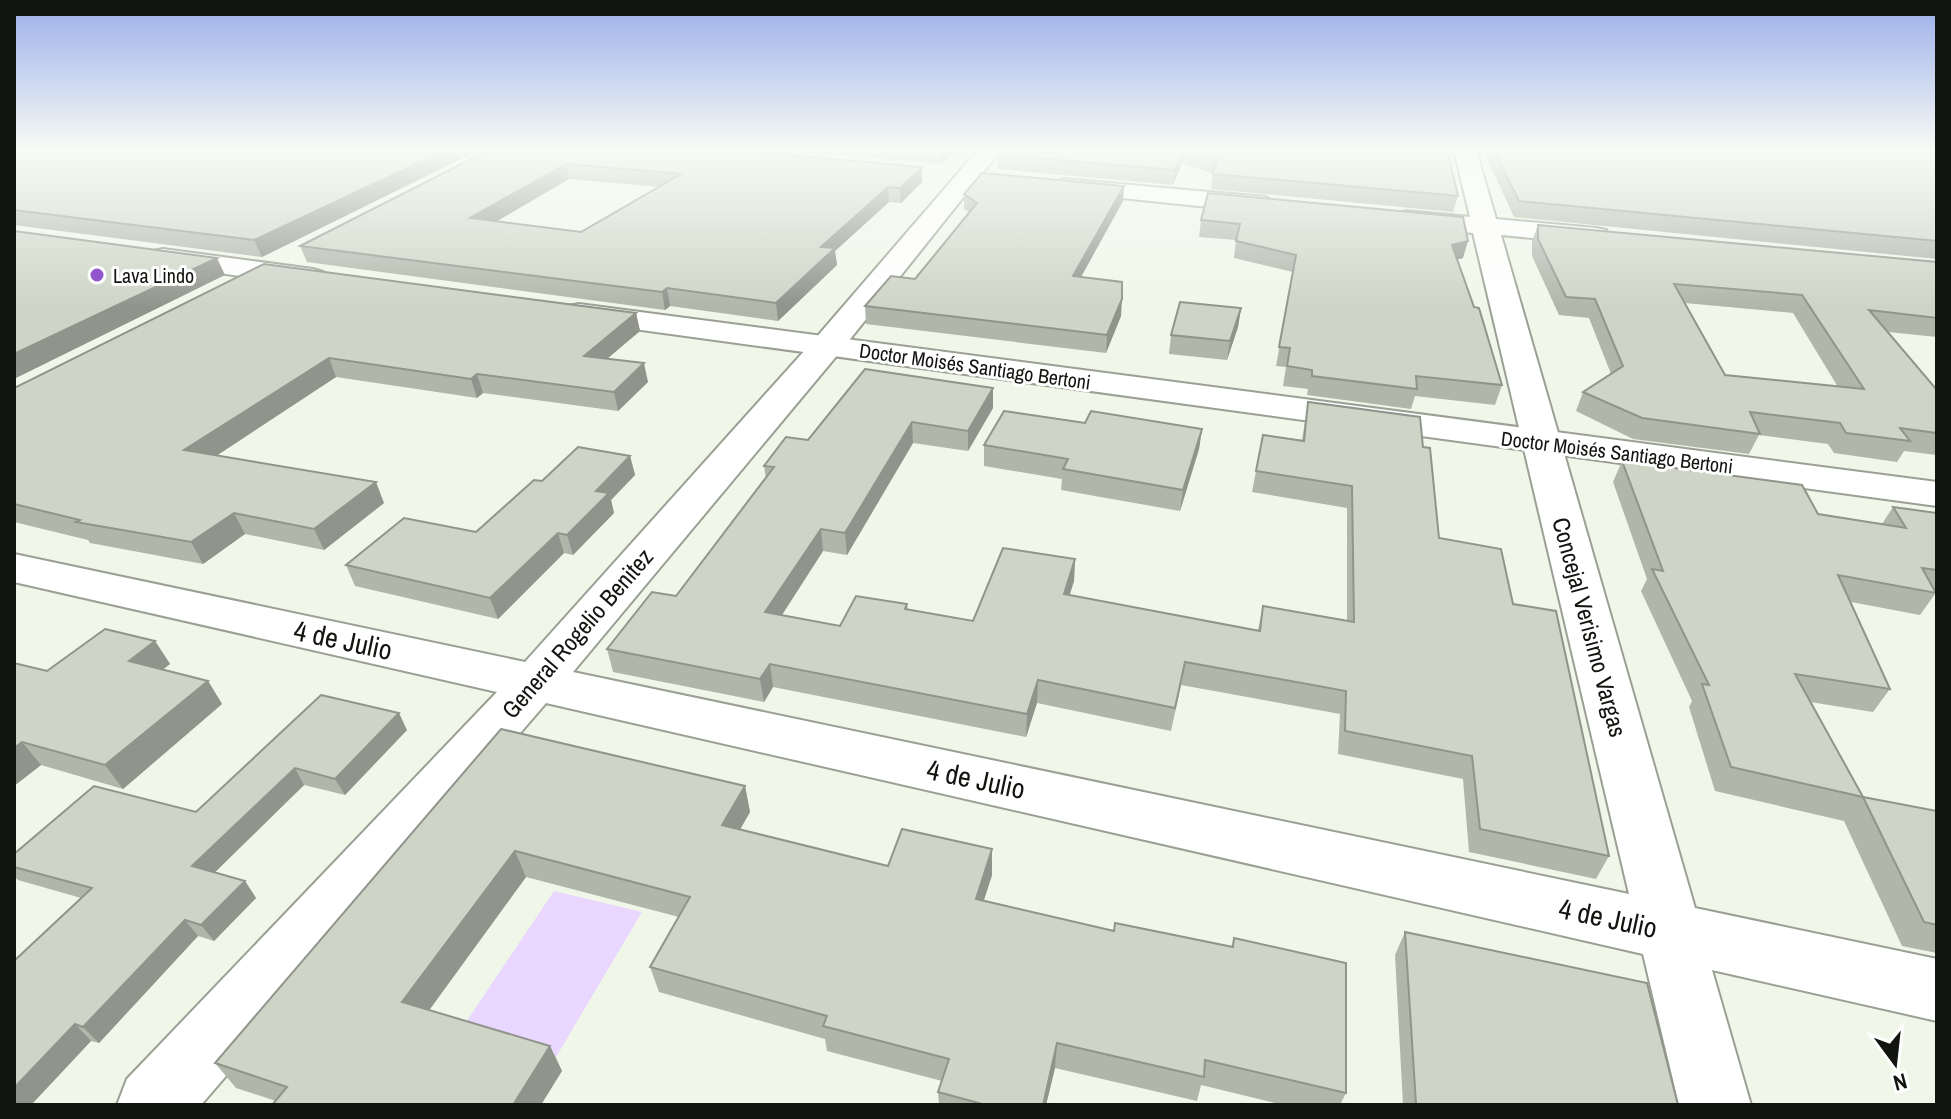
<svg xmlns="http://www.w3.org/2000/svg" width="1951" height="1119" font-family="'Archivo Narrow',sans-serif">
  <rect width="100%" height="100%" fill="#f0f7e9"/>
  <polygon fill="#e9d7ff" points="554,891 642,912 556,1057 460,1031"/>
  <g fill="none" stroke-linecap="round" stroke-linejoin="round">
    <defs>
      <g id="minor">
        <polygon points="978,150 1001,150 839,353 573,672 1629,894 1473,233 1406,227 1393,219 1406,211 1470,217 1454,150 1476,150 1496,219 1596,228 1606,230 1609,236 1606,242 1596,244 1501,235 1695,908 1937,959 1937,1021 1712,970 1751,1105 1679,1105 1643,954 546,703 201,1105 117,1105 127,1079 497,692 14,582 14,554 525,662 815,339"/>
        <polygon points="1063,179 1266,197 1279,205 1266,213 1054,191 1051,186"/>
      </g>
      <g id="tertiary">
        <polygon points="163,249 313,269 323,272 328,278 323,284 313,287 153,263 149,257 153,251"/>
        <polygon points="579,304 1937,482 1937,506 568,320 564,313 568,306"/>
      </g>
    </defs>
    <use href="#minor" stroke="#9aa093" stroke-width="4"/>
    <use href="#tertiary" stroke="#9aa093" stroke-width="4"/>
    <use href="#minor" fill="#fff" fill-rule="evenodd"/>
    <use href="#tertiary" fill="#fff" fill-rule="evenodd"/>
  </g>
  <g fill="#b1b6aa" fill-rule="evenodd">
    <polygon points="14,150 479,150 262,257 14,225"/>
    <path d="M489,150L922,167V182L901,203L889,202L835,251L837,265L778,321L670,306L665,310L307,262L300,246ZM569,179L659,187L581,232L497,221Z"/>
    <polygon points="790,150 956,150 941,164"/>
    <polygon points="997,150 1447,150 1458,196 1453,212 1211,189 1213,174 1182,163 1173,185 998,169"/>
    <polygon points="1483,150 1937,150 1937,259 1514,217"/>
    <polygon points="1124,186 1123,201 1081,277 1121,316 1106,353 866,324 865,306 915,279 969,212 964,209 964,194"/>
    <polygon points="1208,193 1463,258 1457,259 1502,385 1495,405 1415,396 1411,409 1307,395 1308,389 1283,386 1286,367 1276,366 1293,272 1234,258 1236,240 1199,237 1201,220"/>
    <path d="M1538,225L1937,262V337L1888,332L1937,390V455L1904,451L1897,462L1834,453L1828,444L1759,435L1749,454L1633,439L1576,411L1583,392L1611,374L1589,318L1559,315L1532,256V241ZM1685,303L1793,313L1838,387L1725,375Z"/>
    <polygon points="1241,308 1238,327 1227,360 1169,354 1171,335"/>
    <polygon points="636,313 640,331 608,358 648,382 618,411 483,393 477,398 336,377 217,455 384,503 324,550 245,534 203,564 90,543 88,540 14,522 14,388"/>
    <polygon points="1308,402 1423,447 1439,538 1513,604 1609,856 1596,879 1469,852 1463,779 1338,754 1340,714 1181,685 1171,731 1037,703 1026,737 773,687 764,702 613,672 607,649 676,596 766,479 764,466 808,440 993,408 968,451 913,443 847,555 823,551 782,615 840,626 907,604 908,610 973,621 1075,559 1074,581 1069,595 1258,630 1263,606 1347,621 1347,508 1252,492 1263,435 1302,440"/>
    <polygon points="1085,423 1202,429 1199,449 1180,511 1061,490 1062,479 984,466 984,445"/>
    <polygon points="630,456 635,475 611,500 614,513 573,555 564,553 498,619 355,586 346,565 476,532 542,481"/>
    <polygon points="1622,461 1818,514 1882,524 1893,507 1937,513 1937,595 1935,594 1920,615 1851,602 1890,689 1873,712 1810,702 1863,797 1937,811 1937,953 1902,946 1844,821 1715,791 1689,707 1692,701 1641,591 1647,579 1613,482"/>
    <polygon points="155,641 170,664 162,670 208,681 222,704 123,789 41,765 14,786 14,663 47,671"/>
    <polygon points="321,695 407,730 345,795 304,785 215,872 245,881 256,898 214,941 198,936 99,1043 91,1041 31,1105 81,898 18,880 14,876 14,854 196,812"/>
    <polygon points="501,729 745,786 750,812 740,829 888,866 992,875 984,900 1114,931 1231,947 1234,938 1346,1093 1340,1105 1283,1105 1201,1085 1197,1101 1055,1068 1046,1105 939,1105 938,1092 942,1081 827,1051 825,1039 659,992 650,967 679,917 526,877 429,1010 550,1046 562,1071 276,1101 236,1088 215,1063"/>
    <polygon points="1405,932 1678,1105 1403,1105 1395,955"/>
  </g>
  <g fill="#90948b">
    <polygon points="446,150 479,150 262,257 254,240"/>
    <polygon points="941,150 956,150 941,164"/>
    <polygon points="1184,150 1182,163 1173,185 1175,170"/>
    <polygon points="566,164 569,179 475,234 470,218"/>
    <polygon points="922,167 922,182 901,203 900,188"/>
    <polygon points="1124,186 1123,201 1072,293 1073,276"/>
    <polygon points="888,187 889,202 835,251 837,265 778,321 776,303 821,247"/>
    <polygon points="1468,241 1463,258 1447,262 1452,245"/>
    <polygon points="217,258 225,275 14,379 14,354"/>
    <polygon points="667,288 670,306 665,310 662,292"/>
    <polygon points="1122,299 1121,316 1106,353 1107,335"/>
    <polygon points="1241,308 1238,327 1227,360 1230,341"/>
    <polygon points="636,313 640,331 589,374 584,356"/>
    <polygon points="329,358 336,377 195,470 184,450"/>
    <polygon points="644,363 648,382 618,411 614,392"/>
    <polygon points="477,374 483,393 477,398 471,379"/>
    <polygon points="993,388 993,408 968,451 968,431"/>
    <polygon points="912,422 913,443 847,555 845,533"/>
    <polygon points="1202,429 1199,449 1180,511 1183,490"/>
    <polygon points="630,456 635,475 611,500 614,513 573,555 567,535 596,491"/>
    <polygon points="376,482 384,503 324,550 314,529"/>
    <polygon points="234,513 245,534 203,564 191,542"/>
    <polygon points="821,529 823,551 769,635 765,612"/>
    <polygon points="558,533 564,553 498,619 490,598"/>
    <polygon points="1075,559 1074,581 1063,617 1064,594"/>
    <polygon points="155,641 170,664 144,684 129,661"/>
    <polygon points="770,664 773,687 764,702 760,679"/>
    <polygon points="1038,680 1037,703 1026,737 1027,714"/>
    <polygon points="208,681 222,704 123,789 105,765"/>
    <polygon points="399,713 407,730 345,795 335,779"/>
    <polygon points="22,742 41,765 14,786 14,748"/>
    <polygon points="295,768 304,785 205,882 192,866"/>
    <polygon points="745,786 750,812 728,851 722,825"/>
    <polygon points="992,849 992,875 976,924 976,899"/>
    <polygon points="515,851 526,877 417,1027 402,1002"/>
    <polygon points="245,881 256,898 214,941 201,925"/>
    <polygon points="185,920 198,936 99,1043 83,1027"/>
    <polygon points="75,1024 91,1041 31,1105 14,1105 14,1088"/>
    <polygon points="1057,1043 1055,1068 1046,1105 1043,1105"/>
    <polygon points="550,1046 562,1071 541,1105 513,1105"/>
  </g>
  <g fill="#ced4c6" stroke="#90948b" stroke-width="2" fill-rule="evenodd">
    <polygon points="14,150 446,150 254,240 14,210"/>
    <path d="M489,150H731L922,167L900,188L888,187L821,247L835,248L776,303L667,288L662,292L300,246ZM566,164L681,174L581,232L470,218Z"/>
    <polygon points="1001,150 1183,150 1175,170 999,155 1002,151"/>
    <polygon points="1187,150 1447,150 1458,196 1213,174 1217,159"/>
    <polygon points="1494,150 1937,150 1937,241 1519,201"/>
    <polygon points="982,173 1124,186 1073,276 1122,282 1122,299 1107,335 865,306 891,276 915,279 977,203 964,194"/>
    <polygon points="1208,193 1463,217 1468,241 1452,245 1474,307 1479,308 1502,385 1416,376 1417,389 1312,376 1312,370 1287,366 1290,348 1279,347 1296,255 1236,241 1240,224 1201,220"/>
    <path d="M1538,225L1937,262V318L1869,310L1937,390V433L1900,428L1910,441L1846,433L1840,423L1750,412L1760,434L1642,418L1583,392L1623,366L1595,299L1566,297L1538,239ZM1674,284L1802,295L1864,389L1725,375Z"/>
    <polygon points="14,231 217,258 14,354"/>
    <polygon points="264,264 636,313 584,356 644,363 614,392 477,374 471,379 329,358 184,450 376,482 314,529 234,513 191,542 76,522 80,520 14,504 14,388"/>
    <polygon points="1180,302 1241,308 1230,341 1171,335"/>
    <polygon points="865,369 993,388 968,431 912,422 845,533 821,529 765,612 840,626 856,596 907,604 905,609 973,621 1003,548 1075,559 1064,594 1260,631 1263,606 1354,622 1352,486 1256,471 1263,435 1304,441 1308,402 1420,417 1423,447 1430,448 1439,538 1501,549 1513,604 1556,611 1609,856 1480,829 1472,756 1345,731 1346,691 1185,662 1175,708 1038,680 1027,714 770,664 760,679 607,649 652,592 676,596 774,467 764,466 786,437 808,440"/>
    <polygon points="1004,411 1085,423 1091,411 1202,429 1183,490 1063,469 1068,459 984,445"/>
    <polygon points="578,447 630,456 596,491 609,493 567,535 558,533 490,598 346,565 404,518 476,532 534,480 542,481"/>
    <polygon points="1622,461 1802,485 1818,514 1906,528 1893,507 1937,513 1937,570 1922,568 1936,593 1838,575 1890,689 1795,674 1863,797 1731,767 1702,684 1709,685 1652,569 1663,571"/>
    <polygon points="105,629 155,641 129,661 208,681 105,765 22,742 14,748 14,663 47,671"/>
    <polygon points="321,695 399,713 335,779 295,768 192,866 245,881 201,925 185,920 83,1027 75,1024 14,1088 14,961 92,888 14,867 14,854 94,786 196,812"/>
    <polygon points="501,729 745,786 722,825 888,866 902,829 992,849 976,899 1114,931 1115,923 1233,947 1234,938 1346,963 1346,1093 1205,1060 1204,1077 1057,1043 1043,1105 986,1105 938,1092 949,1059 823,1026 827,1016 650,967 690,897 515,851 402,1002 550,1046 513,1105 272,1105 287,1087 215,1063"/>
    <polygon points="1863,797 1937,811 1937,925 1924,922"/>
    <polygon points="1405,932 1647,983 1678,1105 1420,1105 1416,1104"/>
  </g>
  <linearGradient id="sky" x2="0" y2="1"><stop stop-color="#9baeea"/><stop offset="0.49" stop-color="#f8fbf5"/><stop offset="1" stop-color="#f8fbf5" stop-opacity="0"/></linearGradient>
  <rect width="1951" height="307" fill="url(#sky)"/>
  <circle fill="#9355cc" stroke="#fff" stroke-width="3" cx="97" cy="275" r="8"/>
  <g text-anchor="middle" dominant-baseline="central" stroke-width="6" stroke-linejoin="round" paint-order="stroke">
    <g font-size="20" fill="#11140f" stroke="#fff" text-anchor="start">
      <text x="113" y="275">Lava Lindo</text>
    </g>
    <g font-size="20" fill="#11140f" stroke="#fff">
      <text transform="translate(975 366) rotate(8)">Doctor Moisés Santiago Bertoni</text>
      <text transform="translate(1617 452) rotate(7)">Doctor Moisés Santiago Bertoni</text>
    </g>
    <g font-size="24" fill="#11140f" stroke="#fff">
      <text transform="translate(1590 627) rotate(75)">Concejal Verisimo Vargas</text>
      <text transform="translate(577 633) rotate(-49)">General Rogelio Benitez</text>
    </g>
    <g font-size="28" fill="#11140f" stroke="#fff">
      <text transform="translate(343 640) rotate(12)">4 de Julio</text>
      <text transform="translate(976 779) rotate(12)">4 de Julio</text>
      <text transform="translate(1608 918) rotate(12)">4 de Julio</text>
    </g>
  </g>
  <rect width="1951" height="1119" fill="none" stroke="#11140f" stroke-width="32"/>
  <g transform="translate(1895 1063) rotate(165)" stroke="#ffffff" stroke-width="6" paint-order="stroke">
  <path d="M0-6L14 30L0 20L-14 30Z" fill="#11140f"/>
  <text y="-12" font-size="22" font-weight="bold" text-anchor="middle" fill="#11140f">N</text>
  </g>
</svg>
